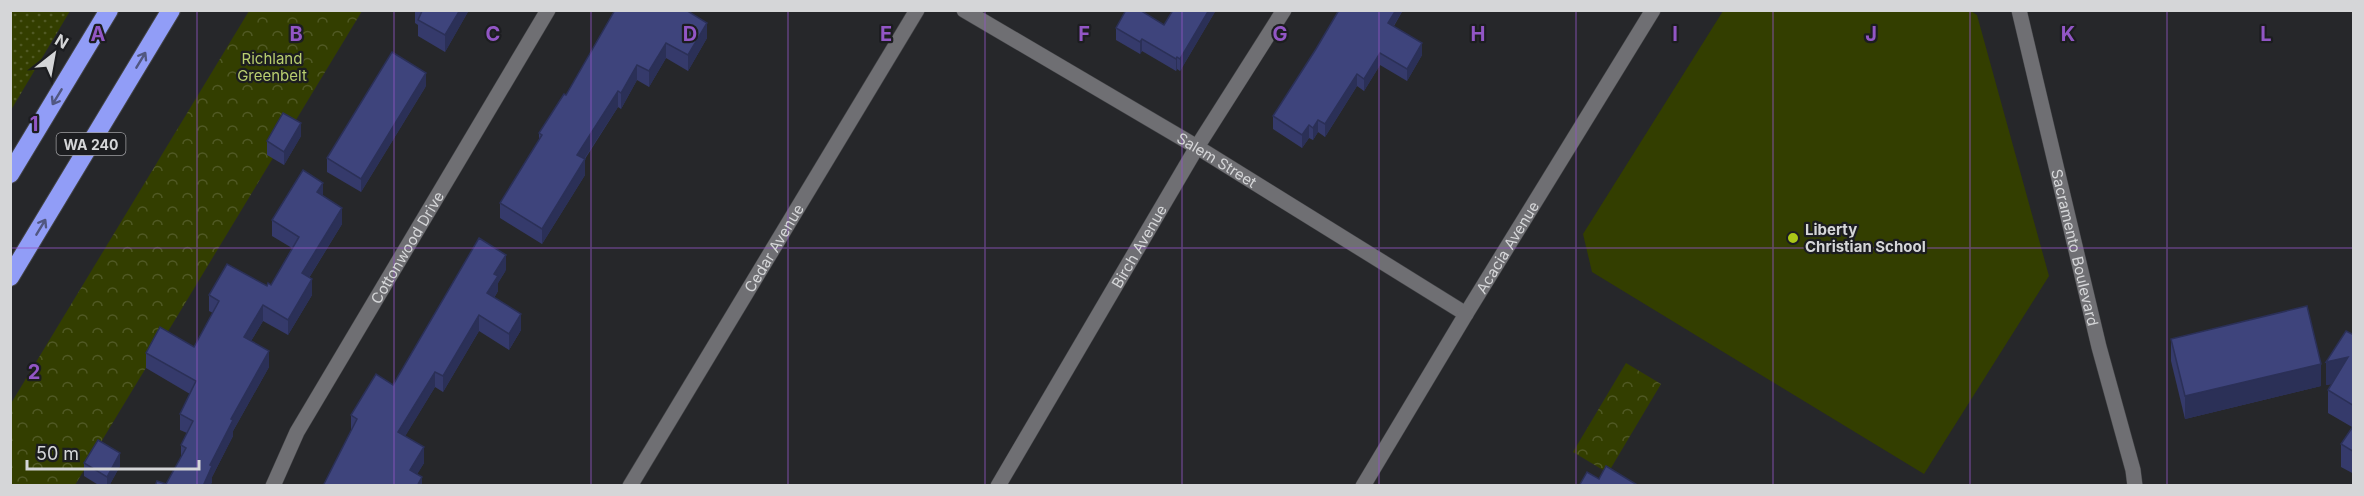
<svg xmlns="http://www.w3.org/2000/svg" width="2364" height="496" font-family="Inter,sans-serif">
  <defs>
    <pattern id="grass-dots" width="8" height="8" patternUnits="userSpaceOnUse" patternTransform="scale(1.5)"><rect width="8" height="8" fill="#333e00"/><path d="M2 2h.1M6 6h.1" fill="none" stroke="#505924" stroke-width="1.8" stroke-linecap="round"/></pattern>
    <pattern id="park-crowns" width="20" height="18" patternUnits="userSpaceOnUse" patternTransform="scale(1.5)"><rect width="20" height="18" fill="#333e00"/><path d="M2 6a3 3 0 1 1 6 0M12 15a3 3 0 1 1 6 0" fill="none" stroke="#505924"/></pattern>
  </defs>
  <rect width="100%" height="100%" fill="#26272a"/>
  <polygon fill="url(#grass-dots)" points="11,10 70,11 11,110 10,11"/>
  <g fill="url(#park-crowns)">
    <polygon points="249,11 362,11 75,485 11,485 10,405"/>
    <polygon points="1626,363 1661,384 1608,473 1573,452"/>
  </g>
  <polygon fill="#333e00" points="1723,11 1969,10 1977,15 2049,276 1924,474 1592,272 1583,234"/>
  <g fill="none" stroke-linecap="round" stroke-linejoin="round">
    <defs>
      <g id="minor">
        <path id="s1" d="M964,10L1197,147L1466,314"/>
        <path id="s2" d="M2019,10L2099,347L2133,470L2135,486"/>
        <path id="s3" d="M273,486L297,432L548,10"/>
        <path id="s4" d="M630,486L917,10"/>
        <path id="s5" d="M998,486L1197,147L1284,10"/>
        <path id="s6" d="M1363,486L1466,314L1653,10"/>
      </g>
      <g id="highway">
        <polyline points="10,174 109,10"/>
        <polyline points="10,277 171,10"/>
      </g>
    </defs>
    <use href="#minor" stroke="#424346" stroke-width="16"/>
    <use href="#highway" stroke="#424346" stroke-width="20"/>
    <use href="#minor" stroke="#6f6f73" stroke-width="15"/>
    <use href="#highway" stroke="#919df7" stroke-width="18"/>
  </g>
  <g fill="#353a6b">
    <polygon points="415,10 469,10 445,52 418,36 418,25 415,23"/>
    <polygon points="613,10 686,10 707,38 688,71 666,58 649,87 637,80 621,109 618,107 585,159 585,175 542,244 500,218 500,203 539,140 539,133 566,95 614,11"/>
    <polygon points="1216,10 1180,71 1177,69 1176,71 1142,51 1140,54 1116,40 1116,28 1164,25"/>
    <polygon points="1339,10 1403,10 1394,26 1422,55 1407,81 1380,65 1364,91 1357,86 1325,137 1318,132 1313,140 1309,138 1302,148 1273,129 1273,116 1316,49"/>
    <polygon points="426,86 361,192 327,172 327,158"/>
    <polygon points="301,136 284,165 267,155 267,141"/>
    <polygon points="323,196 342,224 309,278 312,295 288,335 263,321 251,341 269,367 233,431 233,436 212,477 212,482 210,486 155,486 166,484 181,458 181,445 187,433 180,430 180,414 190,394 146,368 146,353 194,347 213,313 209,311 209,295 271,285 292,248 272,236 272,220"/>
    <polygon points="506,270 498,283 498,291 494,298 521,330 509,350 479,331 443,392 435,387 405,436 424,463 417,474 422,486 351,431 351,415 393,385"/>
    <polygon points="2354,335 2354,474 2341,467 2341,444 2352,427 2328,413 2328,390 2332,384 2326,385"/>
    <polygon points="2171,339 2321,386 2185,419 2171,361"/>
    <polygon points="84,463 120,466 109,486 100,486 84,476"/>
  </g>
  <g fill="#2b3057">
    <polygon points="460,10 469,10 445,52 445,35"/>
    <polygon points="1209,10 1216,10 1180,71 1180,59"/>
    <polygon points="1396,10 1403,10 1388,35 1388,23"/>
    <polygon points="707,23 707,38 688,71 688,55"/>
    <polygon points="1142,39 1142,51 1140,54 1140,42"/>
    <polygon points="666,43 666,58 649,87 649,71"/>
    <polygon points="1422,43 1422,55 1407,81 1407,69"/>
    <polygon points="1380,53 1380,65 1364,91 1364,79"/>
    <polygon points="1177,57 1177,69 1176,71 1176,59"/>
    <polygon points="637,65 637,80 621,109 621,93"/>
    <polygon points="426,73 426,86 361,192 361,179"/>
    <polygon points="1357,74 1357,86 1325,137 1325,124"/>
    <polygon points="618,91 618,107 577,170 577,155"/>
    <polygon points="1318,120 1318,132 1313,140 1313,128"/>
    <polygon points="301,123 301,136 284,165 284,152"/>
    <polygon points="1309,125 1309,138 1302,148 1302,135"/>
    <polygon points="585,159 585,175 542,244 542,229"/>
    <polygon points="323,183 323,199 317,192"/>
    <polygon points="342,208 342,224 302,289 302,273"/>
    <polygon points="506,255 506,270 498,283 498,291 487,309 487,293 494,274"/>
    <polygon points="312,279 312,295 288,335 288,320"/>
    <polygon points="263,305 263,321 244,353 244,337"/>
    <polygon points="521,314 521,330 509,350 509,334"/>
    <polygon points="479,315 479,331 443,392 443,376"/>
    <polygon points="269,351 269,367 233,431 233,436 212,477 212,482 210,486 203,486 210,465 231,419"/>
    <polygon points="2348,357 2348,380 2326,385 2326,362"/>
    <polygon points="2321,364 2321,386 2185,419 2185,396"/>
    <polygon points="435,372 435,387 398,448 398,432"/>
    <polygon points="424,447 424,463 410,486 410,470"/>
    <polygon points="120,453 120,466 109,486 107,486 107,477"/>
    <polygon points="422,477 422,486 417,486"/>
  </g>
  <g fill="#3e447c" stroke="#2b3057" stroke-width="1.5">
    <polygon points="422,10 460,10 445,35 418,20 422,11"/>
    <polygon points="615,10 686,10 707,23 688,55 666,43 649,71 637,65 621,93 618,91 577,155 585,159 542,229 500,203 542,135 539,133 564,94 566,95"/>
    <polygon points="1126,10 1140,10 1164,25 1173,10 1209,10 1180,59 1177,57 1176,59 1142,39 1140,42 1116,28"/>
    <polygon points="1339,10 1396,10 1388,23 1422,43 1407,69 1380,53 1364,79 1357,74 1325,124 1318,120 1313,128 1309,125 1302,135 1273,116 1316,49"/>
    <polygon points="392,52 426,73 361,179 327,158"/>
    <polygon points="283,113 301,123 284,152 267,141"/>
    <polygon points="303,170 323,183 317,192 342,208 302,273 312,279 288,320 263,305 244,337 269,351 231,419 233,420 210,465 212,466 203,486 155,486 157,481 166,484 186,448 181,445 193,421 180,414 196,381 146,353 160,327 194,347 219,301 209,295 227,264 267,286 268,283 271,285 299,237 272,220"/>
    <polygon points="479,238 506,255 494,274 498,276 487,293 521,314 509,334 479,315 443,376 435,372 398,432 424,447 410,470 422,477 417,486 323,486 357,419 351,415 376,374 393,385"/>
    <polygon points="2307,306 2321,364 2185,396 2171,339"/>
    <polygon points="2346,331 2354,335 2354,406 2328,390 2348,357 2326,362"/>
    <polygon points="2354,425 2354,452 2341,444"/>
    <polygon points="98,440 120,453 107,477 84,463"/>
    <polygon points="1606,466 1639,486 1579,486 1587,472 1599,479"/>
  </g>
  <defs><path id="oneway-shaft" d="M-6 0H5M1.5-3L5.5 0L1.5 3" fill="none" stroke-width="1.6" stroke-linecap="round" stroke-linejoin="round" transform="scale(1.5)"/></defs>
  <g stroke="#515781">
    <use href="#oneway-shaft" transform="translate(141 60) rotate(-59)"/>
    <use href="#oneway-shaft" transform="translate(57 97) rotate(121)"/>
    <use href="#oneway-shaft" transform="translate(41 227) rotate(-59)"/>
  </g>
  <path fill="none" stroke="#9256c5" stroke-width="1.5" stroke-opacity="0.55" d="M197,10V486M394,10V486M591,10V486M788,10V486M985,10V486M1182,10V486M1379,10V486M1576,10V486M1773,10V486M1970,10V486M2167,10V486M10,248H2354"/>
  <circle fill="#aac718" stroke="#1c1d20" stroke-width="2" cx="1793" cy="238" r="6"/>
  <g text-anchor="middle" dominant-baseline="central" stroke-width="4.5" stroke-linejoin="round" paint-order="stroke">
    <rect fill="#1c1d20" stroke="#9e9ea1" stroke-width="1.5" x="56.5" y="133" width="69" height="22" rx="4.5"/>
    <g font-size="14" font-weight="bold" fill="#d5d6d8">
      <text x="91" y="144">WA 240</text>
    </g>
    <g font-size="15" fill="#b9ce6f" stroke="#1c1d20">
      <text x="272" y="58">Richland<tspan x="272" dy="17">Greenbelt</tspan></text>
    </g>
    <g font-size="15" fill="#d5d6d8" stroke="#1c1d20">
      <text stroke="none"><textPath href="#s1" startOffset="294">Salem Street</textPath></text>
      <text stroke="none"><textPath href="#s3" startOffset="274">Cottonwood Drive</textPath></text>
      <text stroke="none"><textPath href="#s5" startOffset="278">Birch Avenue</textPath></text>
      <text stroke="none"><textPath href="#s6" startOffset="279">Acacia Avenue</textPath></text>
      <text stroke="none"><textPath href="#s4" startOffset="278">Cedar Avenue</textPath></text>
      <text stroke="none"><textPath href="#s2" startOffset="244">Sacramento Boulevard</textPath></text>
    </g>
    <g font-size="15" font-weight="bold" fill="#d5d6d8" stroke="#1c1d20" text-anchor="start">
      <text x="1805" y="229">Liberty<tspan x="1805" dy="17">Christian School</tspan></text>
    </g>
  </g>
  <g font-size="20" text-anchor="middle" font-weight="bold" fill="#9256c5" stroke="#1c1d20" stroke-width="4.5" stroke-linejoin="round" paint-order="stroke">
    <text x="98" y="41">A</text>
    <text x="296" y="41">B</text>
    <text x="493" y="41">C</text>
    <text x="690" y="41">D</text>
    <text x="886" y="41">E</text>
    <text x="1084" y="41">F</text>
    <text x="1280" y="41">G</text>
    <text x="1478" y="41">H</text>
    <text x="1675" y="41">I</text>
    <text x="1871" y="41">J</text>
    <text x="2068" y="41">K</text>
    <text x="2266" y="41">L</text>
    <text x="34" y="131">1</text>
    <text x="34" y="379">2</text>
  </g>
  <rect width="2364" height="496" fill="none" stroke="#d5d6d8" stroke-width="24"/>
  <g transform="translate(54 54) rotate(31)" stroke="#1c1d20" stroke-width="4.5" paint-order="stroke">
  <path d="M0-4.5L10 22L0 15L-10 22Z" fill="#d5d6d8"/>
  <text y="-9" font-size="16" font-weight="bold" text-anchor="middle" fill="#d5d6d8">N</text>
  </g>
  <path d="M27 460v9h172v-9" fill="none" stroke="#d5d6d8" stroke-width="3"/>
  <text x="36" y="460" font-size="18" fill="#d5d6d8" stroke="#1c1d20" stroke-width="4.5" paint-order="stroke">50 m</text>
</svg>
